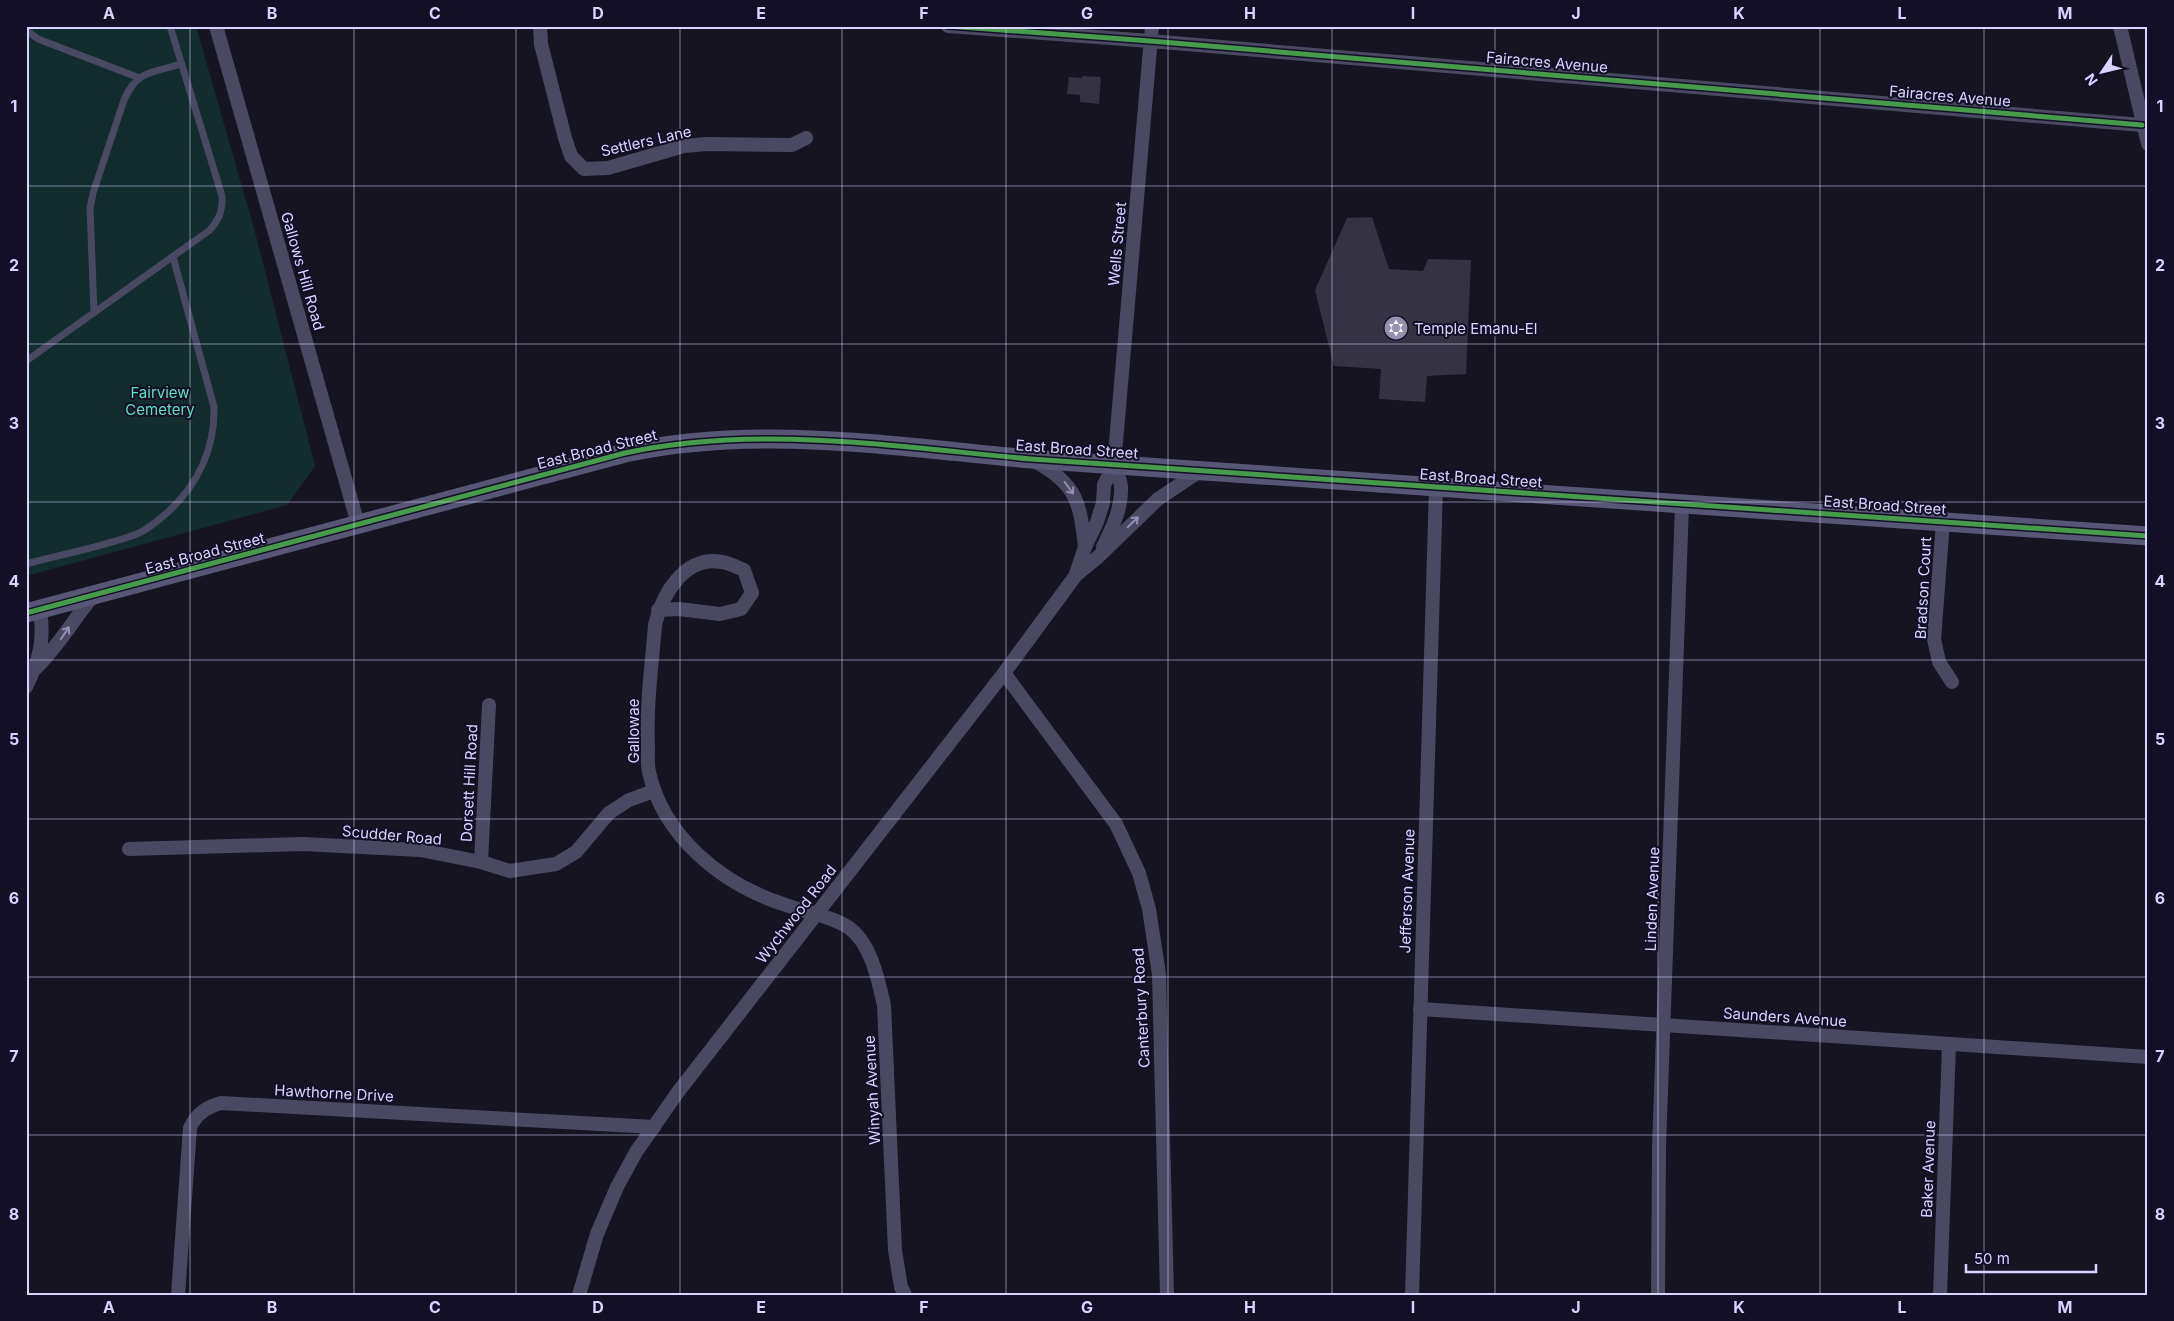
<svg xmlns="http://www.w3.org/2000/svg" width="2174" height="1321" font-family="Inter,sans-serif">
  <rect width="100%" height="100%" fill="#161421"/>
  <polygon fill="#132c2d" points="26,26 196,26 255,232 315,466 287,505 26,576"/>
  <g fill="#343243">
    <polygon points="1082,76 1101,77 1099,104 1080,102 1080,95 1067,94 1069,77 1082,78"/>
    <polygon points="1372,217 1389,269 1423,271 1428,259 1471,260 1466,374 1427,376 1425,402 1379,399 1381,369 1334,366 1315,290 1347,218"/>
  </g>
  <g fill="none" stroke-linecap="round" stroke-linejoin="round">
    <g stroke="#4a4962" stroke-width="7">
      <polyline points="26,30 38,39 137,77"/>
      <path d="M94,312L90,208L93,193L124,100C137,70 152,73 181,64"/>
      <path d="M26,361L210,230C219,219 223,211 222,196L170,26"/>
      <path d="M26,564C63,554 102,547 137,534C149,529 159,520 168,512C198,484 215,448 214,407L173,257"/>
    </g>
    <g stroke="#4a4962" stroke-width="14">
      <polyline points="216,26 358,524"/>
      <polyline points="540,26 541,44 565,138 571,156 584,169 608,168 684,146 707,144 792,145 806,138"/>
      <polyline points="948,26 1150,41 2142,125"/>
      <polyline points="2120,26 2148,144"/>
      <path d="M1036,462C1077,484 1080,503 1085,547"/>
      <polyline points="1943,522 1934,639 1939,662 1952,682"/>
      <path d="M1103,547C1112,528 1122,509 1121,487C1121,480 1116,471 1114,465"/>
      <polyline points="1076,574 1085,547 1097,522 1103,503 1104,485 1114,465 1152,26"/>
      <path d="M658,610L679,609L720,614L741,609L752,593L744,570C737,567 729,563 722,562C685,555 662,594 655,625C652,665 646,705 648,746C648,754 647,764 649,772C663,836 721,883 780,903C801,911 829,915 848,927C871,943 878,979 884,1005L895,1250L901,1287L905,1295"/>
      <path d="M35,669C58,647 73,620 93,596"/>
      <polyline points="1004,673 1116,824 1139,873 1149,909 1159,974 1167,1295"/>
      <path d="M26,687C39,660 45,641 40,611"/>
      <polyline points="129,849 303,844 420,850 481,862 510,871 556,864 576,852 609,813 629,800 654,791"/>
      <polyline points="481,862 489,705"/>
      <polyline points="1420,1009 2148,1057"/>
      <path d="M178,1295L190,1128C196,1114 206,1107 221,1103L654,1127"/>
      <polyline points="579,1295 597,1234 617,1187 636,1152 678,1092 1004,673 1076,575 1098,557 1158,499 1200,471"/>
      <polyline points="1412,1295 1436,487"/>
      <polyline points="1658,1295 1659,1147 1682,505"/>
      <polyline points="1940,1295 1949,1045"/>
    </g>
    <path stroke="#575674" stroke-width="19" d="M26,613L625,453C759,424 896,447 1031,459L2148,536"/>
    <defs>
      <g id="cycleway">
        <polyline points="948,26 1150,41 2142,125"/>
        <path d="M26,613L625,453C759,424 896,447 1031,459L2148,536"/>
      </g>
    </defs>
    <use href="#cycleway" stroke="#130f26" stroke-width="8"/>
    <use href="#cycleway" stroke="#469c4c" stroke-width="5"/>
  </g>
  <defs><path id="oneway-shaft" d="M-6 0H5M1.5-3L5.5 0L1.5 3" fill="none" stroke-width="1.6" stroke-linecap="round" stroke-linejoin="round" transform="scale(1.25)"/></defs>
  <g stroke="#928eb0">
    <use href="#oneway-shaft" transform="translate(1069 488) rotate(54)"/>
    <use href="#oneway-shaft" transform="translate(1133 522) rotate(-44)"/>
    <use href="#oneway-shaft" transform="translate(65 633) rotate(-56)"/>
  </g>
  <path fill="none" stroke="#d9d4ff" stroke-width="1" stroke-opacity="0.55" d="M190,26V1295M354,26V1295M516,26V1295M680,26V1295M842,26V1295M1006,26V1295M1168,26V1295M1332,26V1295M1495,26V1295M1658,26V1295M1820,26V1295M1984,26V1295M26,186H2148M26,344H2148M26,502H2148M26,660H2148M26,819H2148M26,977H2148M26,1135H2148"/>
  <defs>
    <symbol id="synagogue-disc" viewBox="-11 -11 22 22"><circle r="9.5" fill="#9591b1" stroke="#130f26"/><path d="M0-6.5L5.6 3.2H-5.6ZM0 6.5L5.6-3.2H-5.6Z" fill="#fff"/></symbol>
  </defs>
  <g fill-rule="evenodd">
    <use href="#synagogue-disc" x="1382" y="314" width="28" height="28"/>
  </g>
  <g text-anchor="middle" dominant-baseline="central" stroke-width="4" stroke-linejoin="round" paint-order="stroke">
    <g font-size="15" fill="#d9d4ff" stroke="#130f26">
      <text transform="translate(1547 62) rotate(5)">Fairacres Avenue</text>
      <text transform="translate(1950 96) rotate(5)">Fairacres Avenue</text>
      <text transform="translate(646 141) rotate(-13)">Settlers Lane</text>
      <text transform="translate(1117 244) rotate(-85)">Wells Street</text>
      <text transform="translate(303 271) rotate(74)">Gallows Hill Road</text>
      <text transform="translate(597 449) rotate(-14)">East Broad Street</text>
      <text transform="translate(1077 449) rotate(4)">East Broad Street</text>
      <text transform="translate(1481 478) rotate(4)">East Broad Street</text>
      <text transform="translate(1885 505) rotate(4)">East Broad Street</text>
      <text transform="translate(205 553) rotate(-15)">East Broad Street</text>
      <text transform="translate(1923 588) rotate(-87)">Bradson Court</text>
      <text transform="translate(633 731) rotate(-90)">Gallowae</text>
      <text transform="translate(469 783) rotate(-87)">Dorsett Hill Road</text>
      <text transform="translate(392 835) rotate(5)">Scudder Road</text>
      <text transform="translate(1407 891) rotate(-88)">Jefferson Avenue</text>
      <text transform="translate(1652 899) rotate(-88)">Linden Avenue</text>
      <text transform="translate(796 914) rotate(-52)">Wychwood Road</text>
      <text transform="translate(1141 1008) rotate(-93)">Canterbury Road</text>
      <text transform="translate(1785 1017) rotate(4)">Saunders Avenue</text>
      <text transform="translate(872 1090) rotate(-93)">Winyah Avenue</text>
      <text transform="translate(334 1093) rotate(3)">Hawthorne Drive</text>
      <text transform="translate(1928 1169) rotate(-88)">Baker Avenue</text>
    </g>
    <g font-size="15" fill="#d9d4ff" stroke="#130f26" text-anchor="start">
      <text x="1414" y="328">Temple Emanu-El</text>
    </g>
    <g font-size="15" fill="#5fe0c0" stroke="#130f26">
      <text x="160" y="392">Fairview<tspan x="160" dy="17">Cemetery</tspan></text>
    </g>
  </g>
  <rect width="2174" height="1321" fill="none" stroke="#130f26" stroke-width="55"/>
  <g transform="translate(2102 72) rotate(235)" stroke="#130f26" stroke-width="4" paint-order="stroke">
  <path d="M0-4L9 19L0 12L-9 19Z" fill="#d9d4ff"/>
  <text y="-8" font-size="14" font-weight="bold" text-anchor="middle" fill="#d9d4ff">N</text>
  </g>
  <path d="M1966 1264v8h130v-8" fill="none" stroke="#d9d4ff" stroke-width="2.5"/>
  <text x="1974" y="1264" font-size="15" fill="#d9d4ff" stroke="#130f26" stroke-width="4" paint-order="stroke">50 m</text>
  <rect x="28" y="28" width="2118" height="1266" fill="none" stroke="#d9d4ff" stroke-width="2"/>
  <g font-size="16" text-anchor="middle" font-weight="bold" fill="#d9d4ff">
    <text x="109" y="19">A</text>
    <text x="272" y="19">B</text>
    <text x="435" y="19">C</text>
    <text x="598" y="19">D</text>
    <text x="761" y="19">E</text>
    <text x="924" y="19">F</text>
    <text x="1087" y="19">G</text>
    <text x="1250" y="19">H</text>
    <text x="1413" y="19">I</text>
    <text x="1576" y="19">J</text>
    <text x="1739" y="19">K</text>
    <text x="1902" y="19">L</text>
    <text x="2065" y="19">M</text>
    <text x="14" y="112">1</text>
    <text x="2160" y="112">1</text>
    <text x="14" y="271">2</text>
    <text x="2160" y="271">2</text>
    <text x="14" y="429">3</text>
    <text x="2160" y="429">3</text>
    <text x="14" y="587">4</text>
    <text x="2160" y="587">4</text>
    <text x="14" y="745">5</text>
    <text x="2160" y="745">5</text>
    <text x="14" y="904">6</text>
    <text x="2160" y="904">6</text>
    <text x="14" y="1062">7</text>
    <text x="2160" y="1062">7</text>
    <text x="14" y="1220">8</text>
    <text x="2160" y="1220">8</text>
    <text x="109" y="1313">A</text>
    <text x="272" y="1313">B</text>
    <text x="435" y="1313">C</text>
    <text x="598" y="1313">D</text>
    <text x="761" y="1313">E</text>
    <text x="924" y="1313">F</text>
    <text x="1087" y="1313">G</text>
    <text x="1250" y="1313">H</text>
    <text x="1413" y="1313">I</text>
    <text x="1576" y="1313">J</text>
    <text x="1739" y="1313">K</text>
    <text x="1902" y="1313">L</text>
    <text x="2065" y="1313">M</text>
  </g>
</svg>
